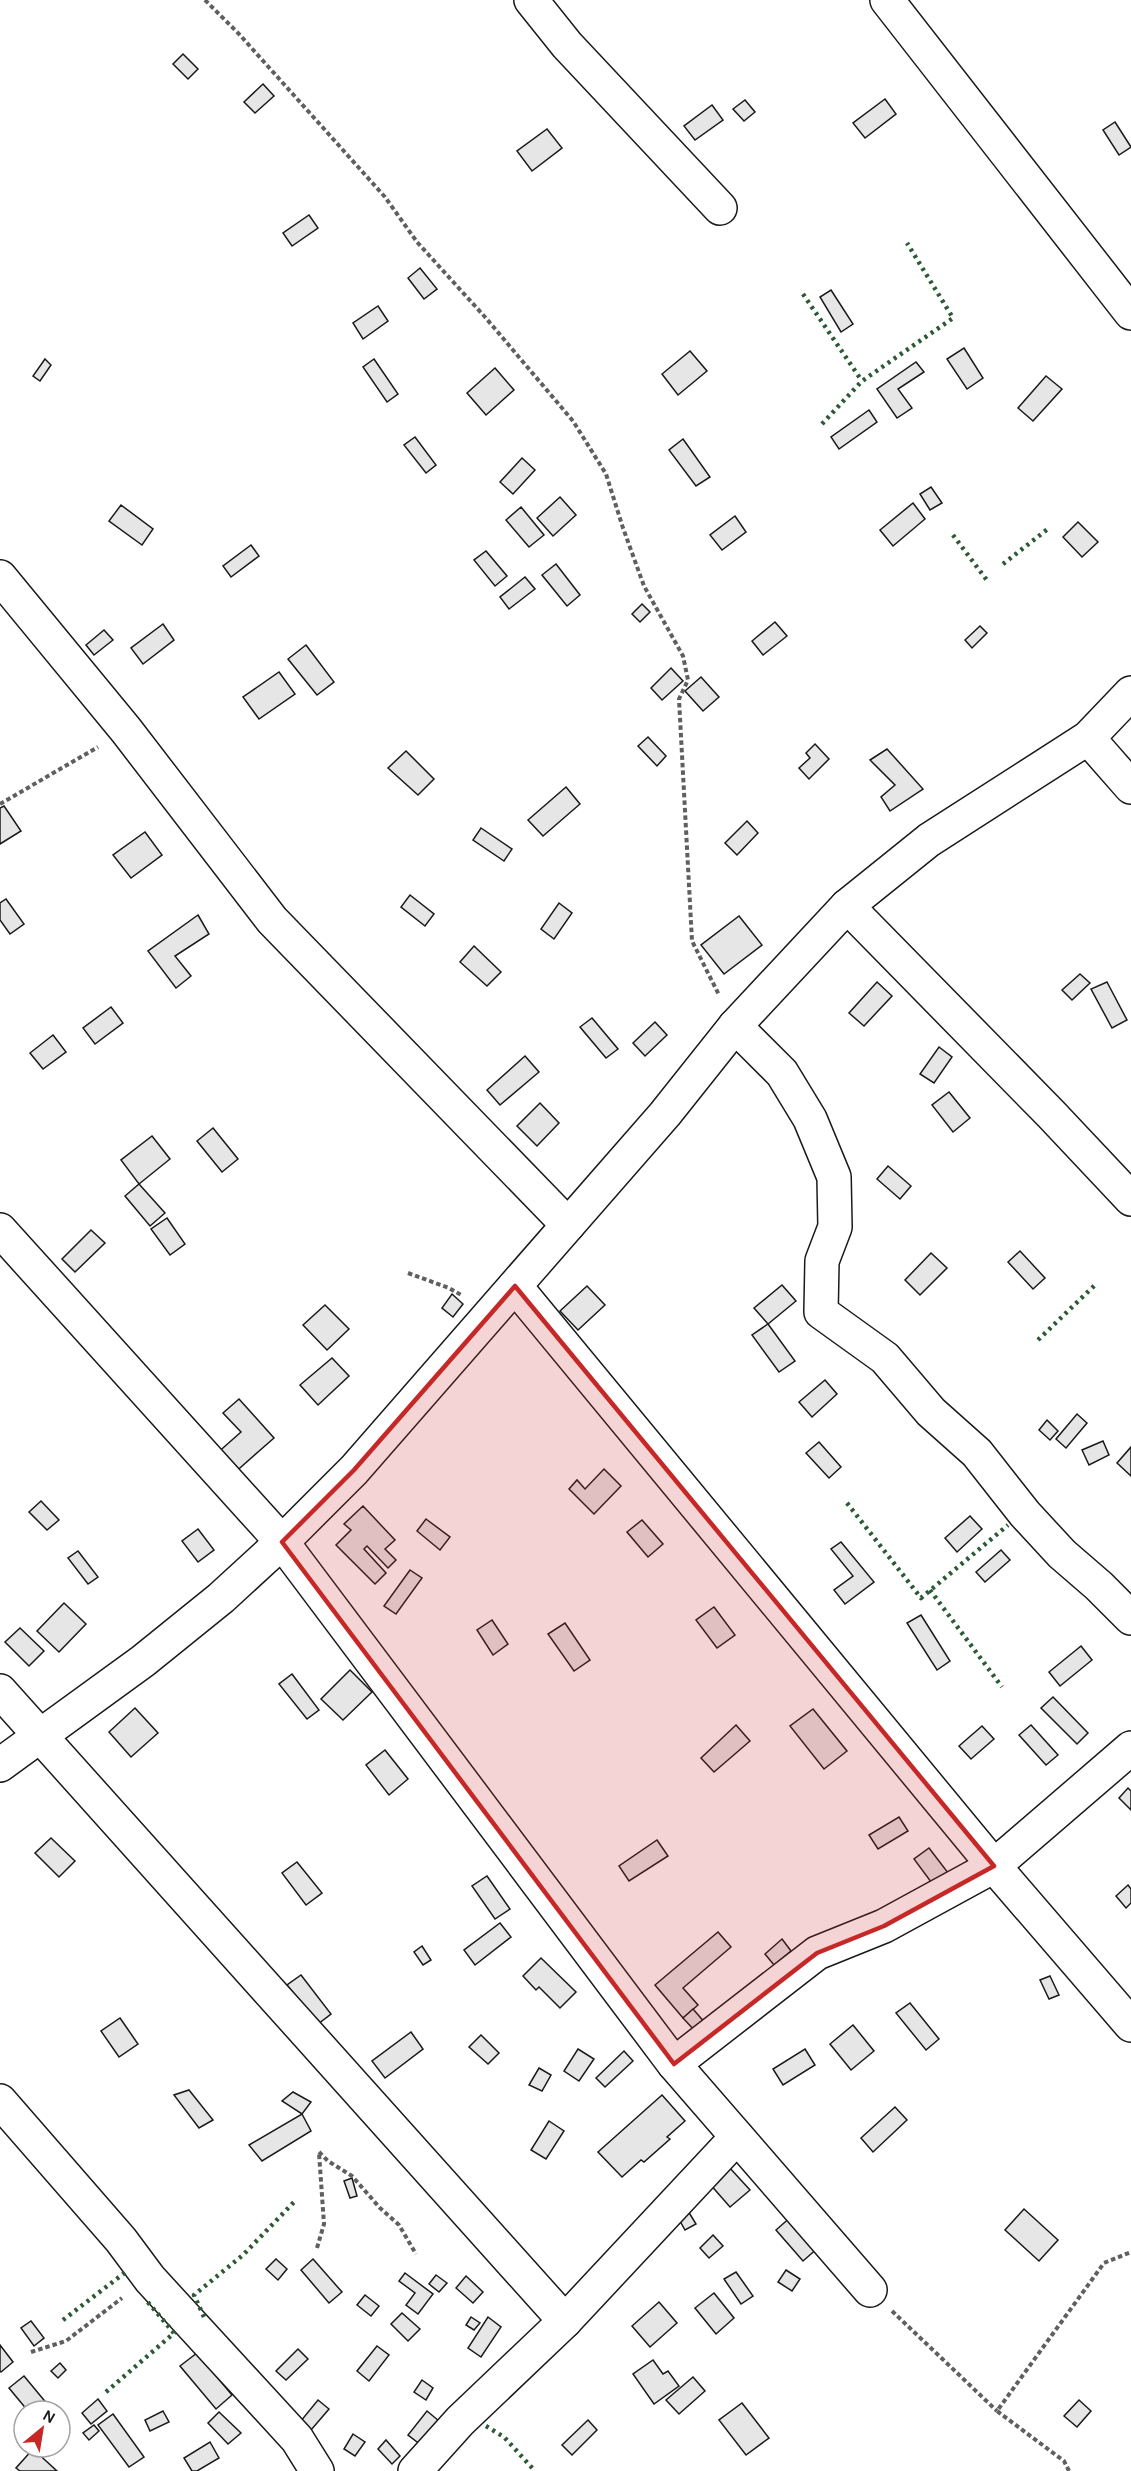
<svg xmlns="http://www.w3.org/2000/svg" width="1131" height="2471" font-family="Karla,sans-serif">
  <rect width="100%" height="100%" fill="#fff"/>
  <g fill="#e6e6e6" stroke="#1a1a1a" stroke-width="1.5">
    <polygon points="183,54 198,69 188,79 173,64"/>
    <polygon points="263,84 274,96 255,113 244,102"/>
    <polygon points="885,99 896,114 865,138 853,123"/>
    <polygon points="745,100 755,112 744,121 733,109"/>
    <polygon points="712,105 723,120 695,140 684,126"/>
    <polygon points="1115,122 1131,147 1119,155 1103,130"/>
    <polygon points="547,129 562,148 532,171 517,151"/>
    <polygon points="309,215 318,228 292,246 283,233"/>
    <polygon points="420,268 437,289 424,299 408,278"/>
    <polygon points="831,290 853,324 841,332 820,297"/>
    <polygon points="378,306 388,321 363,339 353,323"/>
    <polygon points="964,348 983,378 967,389 947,359"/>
    <polygon points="690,351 707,371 678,395 662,374"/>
    <polygon points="45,359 51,365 40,381 33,376"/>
    <polygon points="374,359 398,394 387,402 363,367"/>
    <polygon points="916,362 924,372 898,389 912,408 897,418 877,389"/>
    <polygon points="495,368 514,390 486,415 467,393"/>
    <polygon points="1046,376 1062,389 1033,421 1018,408"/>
    <polygon points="869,410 877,422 839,449 831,437"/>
    <polygon points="415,437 436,465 426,473 404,445"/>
    <polygon points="683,439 710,477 696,486 669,450"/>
    <polygon points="522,458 535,470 513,494 500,482"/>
    <polygon points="931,487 942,503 930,510 920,494"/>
    <polygon points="560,497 576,515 553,536 537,518"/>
    <polygon points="913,503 925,519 893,546 880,530"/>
    <polygon points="121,505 153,529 142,545 109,521"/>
    <polygon points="521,507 544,535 529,547 506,520"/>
    <polygon points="735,516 746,532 722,550 710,535"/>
    <polygon points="1078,522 1098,542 1082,557 1063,537"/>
    <polygon points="251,545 259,556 231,577 223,566"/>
    <polygon points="486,551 507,576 495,586 474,560"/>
    <polygon points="556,564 580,595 567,606 542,575"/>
    <polygon points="525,577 535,589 509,609 500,597"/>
    <polygon points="642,604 650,612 640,622 632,614"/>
    <polygon points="775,622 787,636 763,655 752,641"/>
    <polygon points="163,624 174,640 143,664 131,648"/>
    <polygon points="980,626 987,633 972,648 965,640"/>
    <polygon points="104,630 113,640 94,655 86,645"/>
    <polygon points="306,645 334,682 317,695 288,659"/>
    <polygon points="671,668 683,681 662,700 651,688"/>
    <polygon points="279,672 295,694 259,719 243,697"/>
    <polygon points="701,677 719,697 703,711 685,691"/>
    <polygon points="648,737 666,756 657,766 638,746"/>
    <polygon points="815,744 829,759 809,779 799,768 810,758 806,753"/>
    <polygon points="887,749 923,789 890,811 881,797 895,785 870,760"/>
    <polygon points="406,751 434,779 418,795 388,768"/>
    <polygon points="566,787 580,804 543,836 528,820"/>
    <polygon points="4,806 21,831 0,844 0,808"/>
    <polygon points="747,821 758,833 737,855 725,843"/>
    <polygon points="481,828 512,849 504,861 473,840"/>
    <polygon points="145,832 162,855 131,878 113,855"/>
    <polygon points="410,895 434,914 425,926 401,907"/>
    <polygon points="6,899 24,924 10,934 0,920 0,903"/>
    <polygon points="559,903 572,913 554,939 541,929"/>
    <polygon points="198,915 209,934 175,956 191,976 176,988 148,951"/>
    <polygon points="739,916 762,945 724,974 701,945"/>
    <polygon points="474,946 501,972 487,986 460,962"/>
    <polygon points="1080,974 1090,983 1072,1000 1062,990"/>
    <polygon points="877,982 892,996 864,1026 849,1013"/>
    <polygon points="1107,982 1127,1020 1112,1028 1091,989"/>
    <polygon points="111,1007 123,1023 95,1044 83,1028"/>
    <polygon points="592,1018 618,1049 606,1058 580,1027"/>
    <polygon points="655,1022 667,1035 645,1056 633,1043"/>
    <polygon points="53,1035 66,1052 43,1069 30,1053"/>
    <polygon points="939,1047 952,1057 934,1083 920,1074"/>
    <polygon points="525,1056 539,1072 500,1105 487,1090"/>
    <polygon points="949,1092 970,1118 953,1132 932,1105"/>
    <polygon points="540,1103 559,1123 537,1146 517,1126"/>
    <polygon points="213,1128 238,1159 222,1172 197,1141"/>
    <polygon points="152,1136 170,1159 139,1184 121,1160"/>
    <polygon points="888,1166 911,1186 900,1199 877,1179"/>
    <polygon points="139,1184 165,1213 150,1226 125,1196"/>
    <polygon points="167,1218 185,1244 170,1255 151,1229"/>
    <polygon points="91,1230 105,1243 75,1272 62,1259"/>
    <polygon points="1020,1251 1045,1278 1033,1289 1008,1262"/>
    <polygon points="931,1253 947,1268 920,1295 905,1280"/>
    <polygon points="782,1285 796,1301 768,1324 754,1308"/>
    <polygon points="587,1286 605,1305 578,1330 560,1311"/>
    <polygon points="452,1294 463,1304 453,1317 442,1308"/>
    <polygon points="325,1305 349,1329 327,1350 303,1325"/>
    <polygon points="768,1324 795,1361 779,1372 752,1335"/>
    <polygon points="332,1358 349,1376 318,1405 300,1385"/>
    <polygon points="825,1380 837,1394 812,1417 799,1402"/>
    <polygon points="239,1399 274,1438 232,1475 215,1455 241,1432 223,1413"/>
    <polygon points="1077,1414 1087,1423 1066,1448 1056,1439"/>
    <polygon points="1047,1420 1058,1431 1050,1440 1039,1430"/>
    <polygon points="1103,1441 1109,1455 1089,1465 1082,1450"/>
    <polygon points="819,1442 841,1467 829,1478 806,1453"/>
    <polygon points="1131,1447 1131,1476 1117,1463"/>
    <polygon points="604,1469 621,1486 594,1514 569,1489 577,1480 585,1489"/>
    <polygon points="41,1501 59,1520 47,1530 29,1512"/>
    <polygon points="363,1506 395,1540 385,1549 396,1560 388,1568 367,1546 364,1549 386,1573 375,1584 336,1545 351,1530 344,1524"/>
    <polygon points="970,1516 982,1529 957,1552 945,1538"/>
    <polygon points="426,1519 450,1537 440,1550 417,1531"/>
    <polygon points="642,1520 663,1544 648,1557 627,1532"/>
    <polygon points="198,1529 214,1550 198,1562 182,1541"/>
    <polygon points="841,1542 874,1582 845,1604 834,1590 853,1576 831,1549"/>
    <polygon points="1001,1550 1010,1560 985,1582 976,1572"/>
    <polygon points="78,1551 98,1577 88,1584 68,1558"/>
    <polygon points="410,1570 422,1578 396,1614 384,1606"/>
    <polygon points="64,1603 86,1624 59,1652 37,1631"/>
    <polygon points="714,1607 735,1635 717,1648 696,1620"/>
    <polygon points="921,1615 950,1661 937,1670 907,1623"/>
    <polygon points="492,1620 508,1644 493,1655 477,1630"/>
    <polygon points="565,1623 590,1660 574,1671 548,1634"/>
    <polygon points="20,1628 44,1651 29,1666 5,1642"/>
    <polygon points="1081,1646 1092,1660 1060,1686 1049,1672"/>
    <polygon points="350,1670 372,1692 343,1720 321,1699"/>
    <polygon points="292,1674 319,1710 307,1719 279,1684"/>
    <polygon points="1053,1697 1088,1733 1077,1744 1041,1708"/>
    <polygon points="135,1708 158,1733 131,1757 109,1732"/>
    <polygon points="813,1709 847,1751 824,1769 790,1726"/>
    <polygon points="736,1725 750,1741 714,1772 701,1758"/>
    <polygon points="1031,1725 1058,1755 1046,1765 1019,1735"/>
    <polygon points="982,1726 994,1739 971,1759 959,1746"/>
    <polygon points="385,1750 408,1779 389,1795 366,1765"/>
    <polygon points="1128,1788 1131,1791 1131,1810 1119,1798"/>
    <polygon points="899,1817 908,1831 878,1849 869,1835"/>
    <polygon points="51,1838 75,1861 59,1877 35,1853"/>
    <polygon points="657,1840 668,1856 629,1881 619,1866"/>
    <polygon points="929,1848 952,1878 937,1890 914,1859"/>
    <polygon points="297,1862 322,1893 306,1905 282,1873"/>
    <polygon points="487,1876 510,1909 495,1919 472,1886"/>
    <polygon points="1128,1885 1131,1889 1131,1903 1126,1908 1116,1896"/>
    <polygon points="500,1923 511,1937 475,1965 464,1950"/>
    <polygon points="718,1932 731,1947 683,1988 698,2005 683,2018 655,1985"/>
    <polygon points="782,1939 791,1951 774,1965 765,1954"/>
    <polygon points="422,1946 431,1960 423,1965 414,1952"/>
    <polygon points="541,1958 576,1992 560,2008 539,1987 536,1990 523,1976"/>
    <polygon points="301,1975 331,2014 318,2024 287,1985"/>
    <polygon points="1050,1976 1059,1995 1049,1999 1040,1980"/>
    <polygon points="910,2003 939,2039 926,2050 896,2013"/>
    <polygon points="693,2009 706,2024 696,2032 683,2018"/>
    <polygon points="120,2018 138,2044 119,2057 101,2031"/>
    <polygon points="853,2025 874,2051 851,2070 830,2044"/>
    <polygon points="411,2032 423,2049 385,2078 372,2061"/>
    <polygon points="481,2035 499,2053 488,2064 469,2047"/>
    <polygon points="578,2049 594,2059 579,2081 564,2071"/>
    <polygon points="805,2049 815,2065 783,2085 773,2069"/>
    <polygon points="624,2051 633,2061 605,2087 596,2078"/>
    <polygon points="539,2068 551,2075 542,2091 529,2085"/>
    <polygon points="189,2090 213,2120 199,2128 174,2095"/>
    <polygon points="293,2092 311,2102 302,2114 282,2101"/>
    <polygon points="662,2095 685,2121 667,2137 670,2139 644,2162 641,2160 622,2177 598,2152"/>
    <polygon points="895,2107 907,2120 873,2152 861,2138"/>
    <polygon points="302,2114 311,2131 262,2161 249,2145"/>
    <polygon points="549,2121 564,2131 546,2159 531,2150"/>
    <polygon points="728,2166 750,2190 730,2207 709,2183"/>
    <polygon points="352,2178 357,2196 350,2198 344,2181"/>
    <polygon points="685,2206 696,2224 685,2230 675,2212"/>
    <polygon points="1024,2209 1058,2240 1039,2261 1005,2230"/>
    <polygon points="792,2216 819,2247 803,2261 776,2230"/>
    <polygon points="713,2235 723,2246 709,2258 700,2248"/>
    <polygon points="276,2259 287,2269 278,2280 266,2269"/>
    <polygon points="313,2259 342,2292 329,2303 301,2270"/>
    <polygon points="786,2270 800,2279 792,2291 778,2282"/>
    <polygon points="736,2272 753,2296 741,2304 724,2279"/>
    <polygon points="405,2273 433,2294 418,2314 406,2305 415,2293 399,2281"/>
    <polygon points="436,2275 447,2283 439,2292 429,2284"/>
    <polygon points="466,2276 483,2292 473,2303 456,2288"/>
    <polygon points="714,2293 734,2318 716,2334 695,2308"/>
    <polygon points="365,2295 379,2306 371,2316 357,2305"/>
    <polygon points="659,2302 677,2323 650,2347 632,2326"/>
    <polygon points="402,2313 420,2329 408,2341 391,2324"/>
    <polygon points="471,2317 480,2323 474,2330 466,2325"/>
    <polygon points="488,2317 501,2327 481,2357 468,2348"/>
    <polygon points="31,2321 44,2338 34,2346 21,2328"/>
    <polygon points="0,2345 13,2362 1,2372 0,2371"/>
    <polygon points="377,2346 389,2355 369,2381 357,2371"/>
    <polygon points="298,2349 308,2359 286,2380 276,2371"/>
    <polygon points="197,2353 232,2395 216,2409 180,2366"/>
    <polygon points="653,2360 663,2374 668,2371 679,2386 654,2404 633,2374"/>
    <polygon points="60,2363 66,2370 58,2378 51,2371"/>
    <polygon points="24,2376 53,2411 28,2411 9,2388"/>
    <polygon points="693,2377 705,2391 679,2414 666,2400"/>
    <polygon points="422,2380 433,2388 426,2400 414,2392"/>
    <polygon points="98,2399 107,2411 91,2424 82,2413"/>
    <polygon points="318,2400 329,2409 311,2430 300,2422"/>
    <polygon points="1079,2400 1091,2411 1077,2427 1064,2416"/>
    <polygon points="742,2403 769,2438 746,2455 719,2420"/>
    <polygon points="163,2411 169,2422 150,2431 145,2420"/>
    <polygon points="427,2411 439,2421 421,2445 408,2435"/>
    <polygon points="219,2412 241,2433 228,2444 208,2423"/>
    <polygon points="113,2414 144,2457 129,2467 98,2425"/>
    <polygon points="588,2420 597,2430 572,2455 562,2445"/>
    <polygon points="94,2425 99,2431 89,2440 83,2433"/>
    <polygon points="353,2434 365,2442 355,2456 344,2449"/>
    <polygon points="386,2440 400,2456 392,2464 378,2449"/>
    <polygon points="210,2442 219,2458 197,2471 192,2471 184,2458"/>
    <polygon points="33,2449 57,2471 20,2471 16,2468"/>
  </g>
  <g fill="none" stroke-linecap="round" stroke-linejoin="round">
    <defs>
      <g id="minor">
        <polyline points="531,0 567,45 720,208"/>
        <polyline points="887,0 1131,313"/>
        <polyline points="0,577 126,730 272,920 568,1225"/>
        <polyline points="1088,738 1131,787"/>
        <polyline points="847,906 1051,1114 1131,1199"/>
        <polyline points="735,1026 782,1073 810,1119 834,1177 835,1227 822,1261 821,1312 885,1358 931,1412 977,1453 1025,1514 1062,1554 1099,1586 1131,1618"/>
        <polyline points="0,1230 282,1542 674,2064 870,2290"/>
        <polyline points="515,1286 994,1866 1131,2025"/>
        <polyline points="0,1691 565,2321"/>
        <polyline points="0,1765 143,1661 221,1598 282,1542 354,1470 665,1114 735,1026 847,906 929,840 1088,738 1131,693"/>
        <polyline points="674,2064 817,1953 884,1926 994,1866 1131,1748"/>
        <polyline points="0,2101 121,2240 150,2279 297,2439 317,2471"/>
        <polyline points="415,2471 460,2421 565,2321 737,2137"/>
      </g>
    </defs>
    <use href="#minor" stroke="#1a1a1a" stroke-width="36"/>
    <g stroke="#5f5f5f" stroke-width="4" stroke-dasharray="4.5 3" stroke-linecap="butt">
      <polyline points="205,0 239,34 385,197 417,242 485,317 573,421 606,474 623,528 644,586 683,656 688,680 679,699 692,941 719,995"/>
      <polyline points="0,804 98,747"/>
      <polyline points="408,1273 449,1288 463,1296"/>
      <polyline points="319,2152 328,2161 352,2176 380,2208 399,2225 416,2254"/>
      <polyline points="317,2248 324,2224 319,2153"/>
      <polyline points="892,2311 997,2411"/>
      <polyline points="31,2352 66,2341 122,2298"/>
      <polyline points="1069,2471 1064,2461 997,2411 1104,2263 1131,2252"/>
    </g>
    <use href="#minor" stroke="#fff" stroke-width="33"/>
    <g stroke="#2b5a34" stroke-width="4.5" stroke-dasharray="3 4.5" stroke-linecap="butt">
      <polyline points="803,294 862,381"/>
      <polyline points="822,424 862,381 953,318 907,243"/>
      <polyline points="953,535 989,583"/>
      <polyline points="1003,564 1049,528"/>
      <polyline points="1038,1340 1097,1283"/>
      <polyline points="847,1503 921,1598 1008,1525"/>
      <polyline points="930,1590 1002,1687"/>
      <polyline points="204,2317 194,2295 243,2255 295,2201"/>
      <polyline points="63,2320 127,2271"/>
      <polyline points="106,2392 174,2333 146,2300"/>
      <polyline points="486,2426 504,2437 535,2471"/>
    </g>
  </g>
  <path fill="#c62828" fill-opacity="0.2" stroke="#c62828" stroke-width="4.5" stroke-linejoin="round" d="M515,1286L994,1866L884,1926L817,1953L674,2064L282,1542L354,1470Z"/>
  <g transform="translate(42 2429) rotate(30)"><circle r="28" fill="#ffffff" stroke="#a3a3a3" stroke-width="1.5"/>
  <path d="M0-4.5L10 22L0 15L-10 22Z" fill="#c62828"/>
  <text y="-9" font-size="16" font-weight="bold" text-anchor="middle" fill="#1a1a1a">N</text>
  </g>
</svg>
